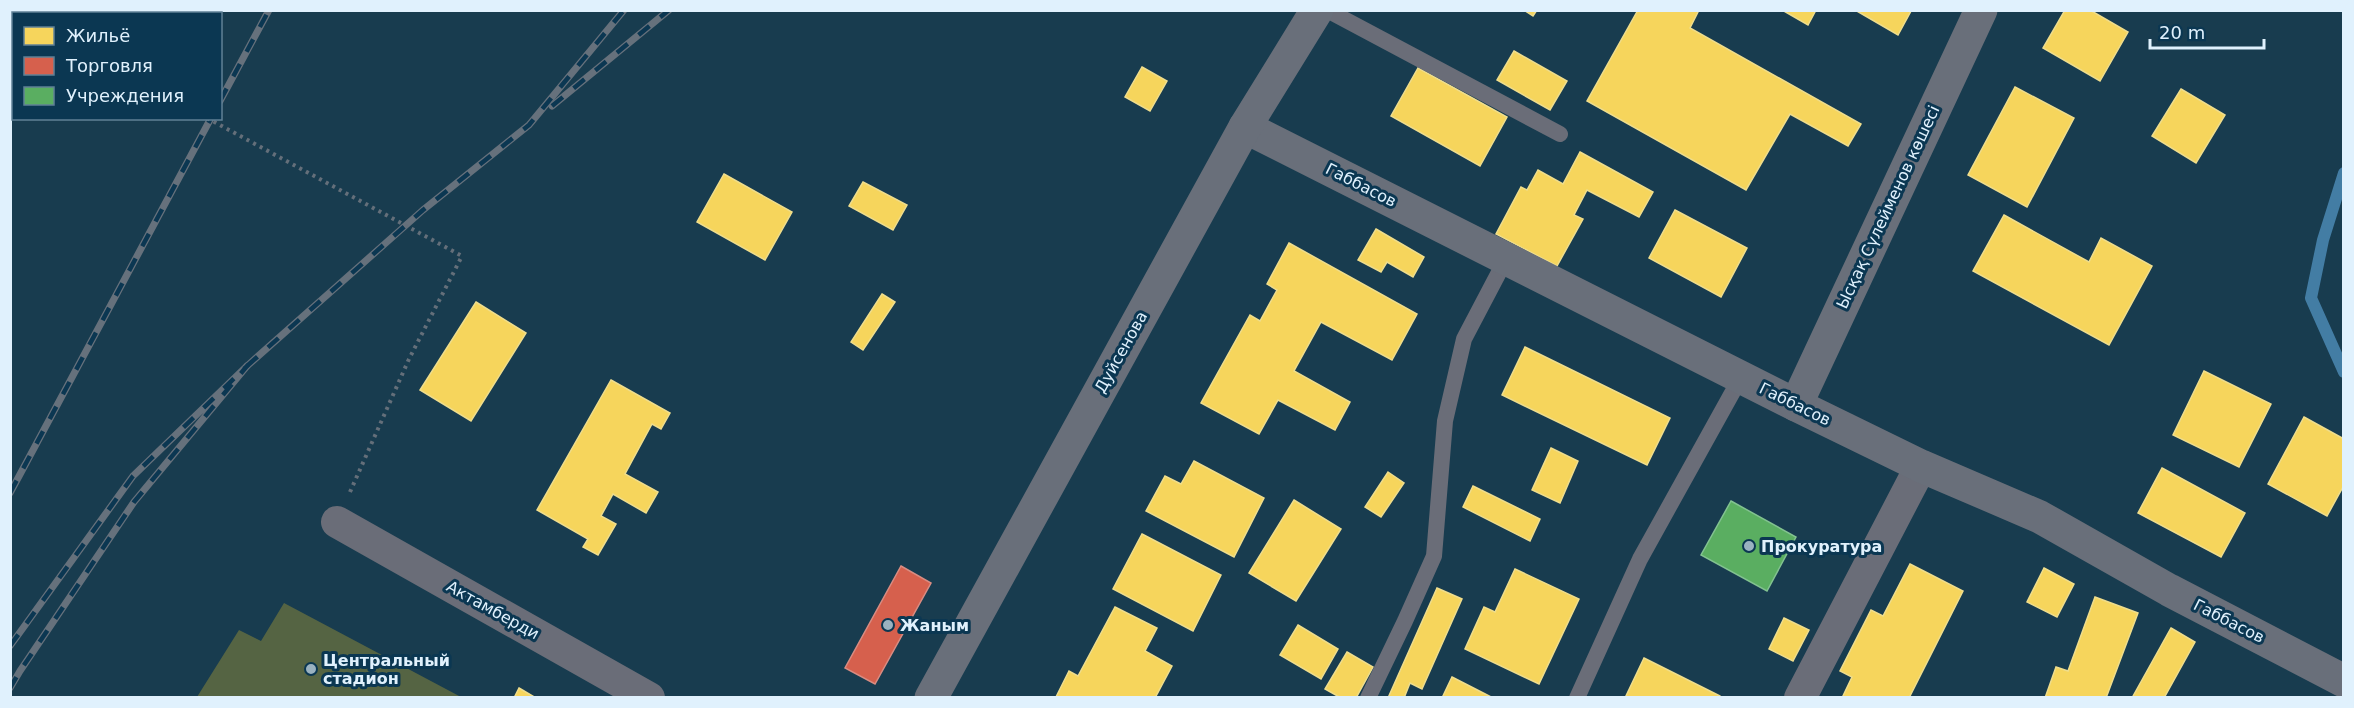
<svg xmlns="http://www.w3.org/2000/svg" width="2354" height="708" font-family="'DejaVu Sans',sans-serif">
  <rect width="100%" height="100%" fill="#183c4f"/>
  <polygon fill="#556443" points="284,603 461,697 197,697 239,630 261,641"/>
  <g fill="#f6d55c" stroke="#efdd8c" stroke-width="1.5">
    <polygon points="1524,10 1537,10 1533,16"/>
    <polygon points="1638,10 1699,10 1690,28 1861,124 1848,146 1790,114 1746,190 1587,101"/>
    <polygon points="1782,10 1816,10 1808,25"/>
    <polygon points="1855,10 1911,10 1911,11 1898,35"/>
    <polygon points="2065,10 2090,10 2128,32 2100,81 2043,48"/>
    <polygon points="1514,51 1567,81 1550,110 1497,80"/>
    <polygon points="1142,67 1167,81 1150,111 1125,97"/>
    <polygon points="1418,68 1507,117 1480,166 1391,116"/>
    <polygon points="2015,87 2074,118 2027,207 1968,175"/>
    <polygon points="2181,89 2225,115 2196,163 2152,136"/>
    <polygon points="1580,152 1653,192 1639,217 1587,190 1574,215 1583,219 1557,266 1496,234 1521,187 1527,190 1538,170 1563,184"/>
    <polygon points="724,174 792,212 765,260 697,222"/>
    <polygon points="863,182 907,205 893,230 849,206"/>
    <polygon points="1675,210 1747,248 1721,297 1649,258"/>
    <polygon points="2004,215 2089,262 2101,238 2152,266 2109,345 1973,271"/>
    <polygon points="1376,229 1424,257 1413,277 1387,262 1381,272 1358,260"/>
    <polygon points="1289,243 1417,314 1392,360 1321,322 1294,371 1350,402 1335,430 1278,400 1259,434 1201,403 1250,315 1260,321 1277,290 1267,284"/>
    <polygon points="882,294 895,302 863,350 851,342"/>
    <polygon points="476,302 526,333 471,421 420,390"/>
    <polygon points="1525,347 1670,418 1647,465 1502,395"/>
    <polygon points="2204,371 2271,404 2239,467 2173,435"/>
    <polygon points="611,380 670,413 661,429 652,424 625,474 658,492 646,513 613,494 601,516 616,524 598,555 583,547 588,539 537,510"/>
    <polygon points="2304,417 2344,439 2344,485 2327,516 2268,484"/>
    <polygon points="1551,448 1578,461 1560,503 1532,490"/>
    <polygon points="1194,461 1264,498 1234,557 1146,511 1165,476 1181,484"/>
    <polygon points="2162,468 2245,513 2221,557 2138,513"/>
    <polygon points="1388,472 1404,483 1381,517 1365,507"/>
    <polygon points="1473,486 1540,519 1530,541 1463,507"/>
    <polygon points="1294,500 1341,529 1296,601 1249,573"/>
    <polygon points="1142,534 1221,575 1193,631 1113,589"/>
    <polygon points="1910,564 1963,591 1909,698 1842,698 1852,677 1840,671 1871,610 1883,616"/>
    <polygon points="2044,568 2074,584 2057,617 2027,602"/>
    <polygon points="1515,569 1579,599 1539,684 1465,649 1484,607 1495,612"/>
    <polygon points="1437,588 1462,599 1422,689 1410,683 1404,698 1388,698"/>
    <polygon points="2095,597 2138,613 2106,698 2045,698 2056,667 2068,671"/>
    <polygon points="1115,607 1157,628 1145,651 1172,666 1155,698 1056,697 1069,671 1078,676"/>
    <polygon points="1784,618 1809,630 1793,661 1769,649"/>
    <polygon points="1298,625 1338,649 1321,679 1280,655"/>
    <polygon points="2171,628 2195,642 2164,698 2132,698"/>
    <polygon points="1347,652 1373,667 1356,698 1341,698 1325,689"/>
    <polygon points="1644,658 1720,696 1720,698 1625,698"/>
    <polygon points="1452,677 1493,698 1442,698"/>
    <polygon points="519,688 536,698 514,698"/>
  </g>
  <polygon fill="#d6604d" stroke="#d98c82" stroke-width="1.5" points="901,566 931,583 875,684 845,668"/>
  <polygon fill="#5aae61" stroke="#82c290" stroke-width="1.5" points="1731,501 1796,537 1767,591 1701,555"/>
  <g fill="none" stroke-linecap="round" stroke-linejoin="round">
    <polyline stroke="#437da4" stroke-width="12" points="2344,173 2323,240 2311,298 2344,372"/>
    <g stroke="#646f7a" stroke-width="4" stroke-dasharray="3 4.5" stroke-linecap="butt">
      <polyline points="10,12 14,14"/>
      <polyline points="350,492 409,359 462,256"/>
    </g>
    <g stroke="#6a6d78" stroke-width="16">
      <polyline points="1327,10 1560,134"/>
      <polyline points="1368,698 1405,621 1434,556 1445,421 1464,339 1506,259"/>
      <polyline points="1577,698 1640,559 1741,377"/>
    </g>
    <g stroke="#6a6d78" stroke-width="32">
      <polyline points="337,522 649,698"/>
      <polyline points="1800,698 1921,466"/>
    </g>
    <g stroke="#696f7a" stroke-width="33">
      <polyline points="1245,127 1796,405 1921,466 2040,517 2169,590 2344,681"/>
      <polyline points="1796,405 1981,10"/>
      <polyline points="931,698 1245,127 1317,10"/>
    </g>
    <defs>
      <g id="rail">
        <polyline points="220,101 269,10"/>
        <polyline points="552,106 669,10"/>
        <polyline points="247,366 423,210 529,125 624,10"/>
        <polyline points="10,493 211,118"/>
        <polyline points="10,646 133,476 247,366 134,502 20,671 10,688"/>
      </g>
    </defs>
    <use href="#rail" stroke="#66717c" stroke-width="7"/>
    <use href="#rail" stroke="#0b3752" stroke-width="4.5" stroke-dasharray="14" stroke-linecap="butt"/>
    <polyline stroke="#646f7a" stroke-width="4" stroke-dasharray="3 4.5" stroke-linecap="butt" points="207,118 462,256"/>
  </g>
  <g fill="#9ab2c0" stroke="#0b3752" stroke-width="2">
    <circle cx="1749" cy="546" r="6"/>
    <circle cx="888" cy="625" r="6"/>
    <circle cx="311" cy="669" r="6"/>
  </g>
  <g text-anchor="middle" dominant-baseline="central" stroke-width="6" stroke-linejoin="round" paint-order="stroke">
    <g font-size="16" fill="#e0f1fd" stroke="#0b3752">
      <text transform="translate(1361 185) rotate(27)">Габбасов</text>
      <text transform="translate(1888 207) rotate(-65)">Ысқақ Сүлейменов көшесі</text>
      <text transform="translate(1121 352) rotate(-61)">Дуйсенова</text>
      <text transform="translate(1795 404) rotate(26)">Габбасов</text>
      <text transform="translate(493 610) rotate(29)">Актамберди</text>
      <text transform="translate(2229 621) rotate(27)">Габбасов</text>
    </g>
    <g font-size="16" font-weight="bold" fill="#e0f1fd" stroke="#0b3752" text-anchor="start">
      <text x="1761" y="546">Прокуратура</text>
      <text x="900" y="625">Жаным</text>
      <text x="323" y="660">Центральный<tspan x="323" dy="18">стадион</tspan></text>
    </g>
  </g>
  <rect width="2354" height="708" fill="none" stroke="#e0f1fd" stroke-width="24"/>
  <rect x="12" y="12" width="210" height="108" fill="#0b3752" stroke="#608196" stroke-width="1.5"/>
  <rect x="24" y="27" width="30" height="18" fill="#f6d55c" stroke="#608196" stroke-width="1.5"/>
  <text x="66" y="42" font-size="18" fill="#e0f1fd">Жильё</text>
  <rect x="24" y="57" width="30" height="18" fill="#d6604d" stroke="#608196" stroke-width="1.5"/>
  <text x="66" y="72" font-size="18" fill="#e0f1fd">Торговля</text>
  <rect x="24" y="87" width="30" height="18" fill="#5aae61" stroke="#608196" stroke-width="1.5"/>
  <text x="66" y="102" font-size="18" fill="#e0f1fd">Учреждения</text>
  <path d="M2150 39v9h114v-9" fill="none" stroke="#e0f1fd" stroke-width="3"/>
  <text x="2159" y="39" font-size="18" fill="#e0f1fd" stroke="#0b3752" stroke-width="4.5" paint-order="stroke">20 m</text>
</svg>
